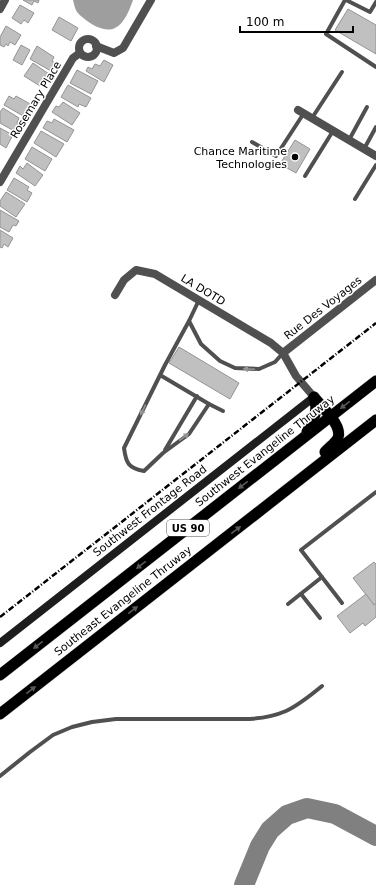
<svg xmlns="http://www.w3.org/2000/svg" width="376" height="885" font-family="'DejaVu Sans',sans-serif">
  <rect width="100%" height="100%" fill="#fff"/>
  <path fill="#9e9e9e" d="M73,0H133C130,9 124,24 115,28C103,34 85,21 77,12C75,9 74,4 73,0Z"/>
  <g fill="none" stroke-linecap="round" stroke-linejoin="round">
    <polyline stroke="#808080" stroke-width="20" points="244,885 260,846 270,830 287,815 307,808 335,814 376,836"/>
  </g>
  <g fill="#c0c0c0" stroke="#949494">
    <polygon points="23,0 39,0 38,3 34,1 32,5"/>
    <polygon points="20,5 34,13 28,23 24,20 21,24 12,18"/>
    <polygon points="348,9 376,25 376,54 335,30"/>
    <polygon points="59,17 78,28 71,41 52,30"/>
    <polygon points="6,26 21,35 15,45 10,42 8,46 6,44 4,47 0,45 0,37"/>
    <polygon points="21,45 30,50 22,65 13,60"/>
    <polygon points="37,46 54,57 52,61 55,63 51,71 30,59"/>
    <polygon points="104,60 113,65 104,82 86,71 88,67 92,69 95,64 100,66"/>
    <polygon points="33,63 49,74 40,86 24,76"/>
    <polygon points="77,70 98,81 91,94 70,83"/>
    <polygon points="68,85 91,98 86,107 79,104 78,107 61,97"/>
    <polygon points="9,96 14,99 16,96 32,105 25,117 4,105"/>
    <polygon points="63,102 80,113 72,125 52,112 56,106 59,107"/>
    <polygon points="3,108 19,118 17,123 20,125 16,132 0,123 0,112"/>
    <polygon points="54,119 74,130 67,142 43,128 47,121 52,123"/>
    <polygon points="0,128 13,135 6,148 0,144"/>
    <polygon points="41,131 64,144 56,157 34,143"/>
    <polygon points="295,140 310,149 296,173 280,164"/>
    <polygon points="32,147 52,159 45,171 25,159"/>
    <polygon points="27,163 43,175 35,186 16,173 20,166 23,169"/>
    <polygon points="14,178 29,187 27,190 32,193 27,202 7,190"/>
    <polygon points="6,192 25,204 16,217 0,206 0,201"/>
    <polygon points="0,210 19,221 16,226 13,225 9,232 0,227"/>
    <polygon points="0,230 13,238 8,247 4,244 2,248 0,247"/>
    <polygon points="179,347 239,383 230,399 169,363"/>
    <polygon points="374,562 376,564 376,603 374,605 353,578"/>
    <polygon points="366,594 374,605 376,603 376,617 365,626 363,623 350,633 337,616"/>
  </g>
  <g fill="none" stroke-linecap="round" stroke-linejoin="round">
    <defs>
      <g id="trunk">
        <path d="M314,397C321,407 343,425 338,438C335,444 329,447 325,452"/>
        <path d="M307,432C313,421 319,411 314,398"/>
        <polyline points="0,675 376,381"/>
        <polyline points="0,714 376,420"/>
      </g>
    </defs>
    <use href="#trunk" stroke="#dbdbdb" stroke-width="12"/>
    <g stroke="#505050" stroke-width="4">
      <polyline points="345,0 326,34 376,67"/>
      <polyline points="346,0 370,12 376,2"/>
      <polyline points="312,118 342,72"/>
      <polyline points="349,140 367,107"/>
      <polyline points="252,142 276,156 304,113"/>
      <polyline points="364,149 376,127"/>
      <polyline points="305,176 333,131"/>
      <polyline points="355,199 376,165"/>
      <polyline points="189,321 201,344 220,361 235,368 259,369 275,362 283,353"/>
      <path d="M160,375L209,404L189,434L163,453L144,471C128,468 126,463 124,448L165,365L189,321L199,300"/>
      <polyline points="209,404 223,411"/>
      <polyline points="165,450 197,396"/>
      <polyline points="301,594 320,618"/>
      <polyline points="342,603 301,550 376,492"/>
      <polyline points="288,604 322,577"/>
      <path d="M0,776L30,752L53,735L72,727L92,722L116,719H243C258,719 272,717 286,711C299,705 311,695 322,686"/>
    </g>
    <g stroke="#505050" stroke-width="8">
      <polyline points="0,9 5,0"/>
      <circle cx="88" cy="48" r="9"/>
      <polyline points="96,46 114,53 123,48 151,0"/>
      <polyline points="298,110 376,156"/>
      <polyline points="0,182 73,58 80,53"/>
      <polyline points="115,295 124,280 136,270 155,274 271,343 283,353"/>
    </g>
    <polyline stroke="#505050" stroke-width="8" points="314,397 296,376 283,353 376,280"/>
    <polyline stroke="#1d1d1d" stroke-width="8" points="0,643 314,397"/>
    <use href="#trunk" stroke="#000" stroke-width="11"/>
    <polyline stroke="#000" stroke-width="2.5" stroke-dasharray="6 2 1 2" stroke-linecap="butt" points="0,617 376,323"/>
  </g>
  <defs><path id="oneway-solid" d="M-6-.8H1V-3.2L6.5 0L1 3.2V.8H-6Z"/></defs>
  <g fill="#969696">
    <use href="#oneway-solid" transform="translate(249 369) rotate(-178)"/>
    <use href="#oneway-solid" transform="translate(143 410) rotate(116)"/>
    <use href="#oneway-solid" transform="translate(184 437) rotate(-38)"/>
  </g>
  <g fill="#595959">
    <use href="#oneway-solid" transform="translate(345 405) rotate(142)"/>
    <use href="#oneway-solid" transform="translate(243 485) rotate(142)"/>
    <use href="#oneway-solid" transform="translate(236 530) rotate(-38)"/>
    <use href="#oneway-solid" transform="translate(141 565) rotate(142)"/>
    <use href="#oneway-solid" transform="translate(133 610) rotate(-38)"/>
    <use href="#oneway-solid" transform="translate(38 645) rotate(142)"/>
    <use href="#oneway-solid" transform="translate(31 690) rotate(-38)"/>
  </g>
  <circle fill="#000" stroke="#fff" stroke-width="1.5" cx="295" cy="157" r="4"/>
  <g text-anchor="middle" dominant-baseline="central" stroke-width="3" stroke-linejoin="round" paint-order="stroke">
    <rect fill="#fff" stroke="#4c4c4c" stroke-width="1" x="167" y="520" width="42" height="16" rx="3"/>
    <g font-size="10" font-weight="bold" fill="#000">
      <text x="188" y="528">US 90</text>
    </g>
    <g font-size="11" fill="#000" stroke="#fff">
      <text transform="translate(36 100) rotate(-59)">Rosemary Place</text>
      <text transform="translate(203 290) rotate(31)">LA DOTD</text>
      <text transform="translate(323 308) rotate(-38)">Rue Des Voyages</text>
      <text transform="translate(265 451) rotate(-38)">Southwest Evangeline Thruway</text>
      <text transform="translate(150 511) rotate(-38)">Southwest Frontage Road</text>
      <text transform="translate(123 601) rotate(-38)">Southeast Evangeline Thruway</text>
    </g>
    <g font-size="11" fill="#000" stroke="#fff" text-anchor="end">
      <text x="287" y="151">Chance Maritime<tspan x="287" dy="13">Technologies</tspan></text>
    </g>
  </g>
  <path d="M240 26v6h113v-6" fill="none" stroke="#000000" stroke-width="2"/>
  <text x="246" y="26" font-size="12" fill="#000000" stroke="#ffffff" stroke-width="3" paint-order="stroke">100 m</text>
</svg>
